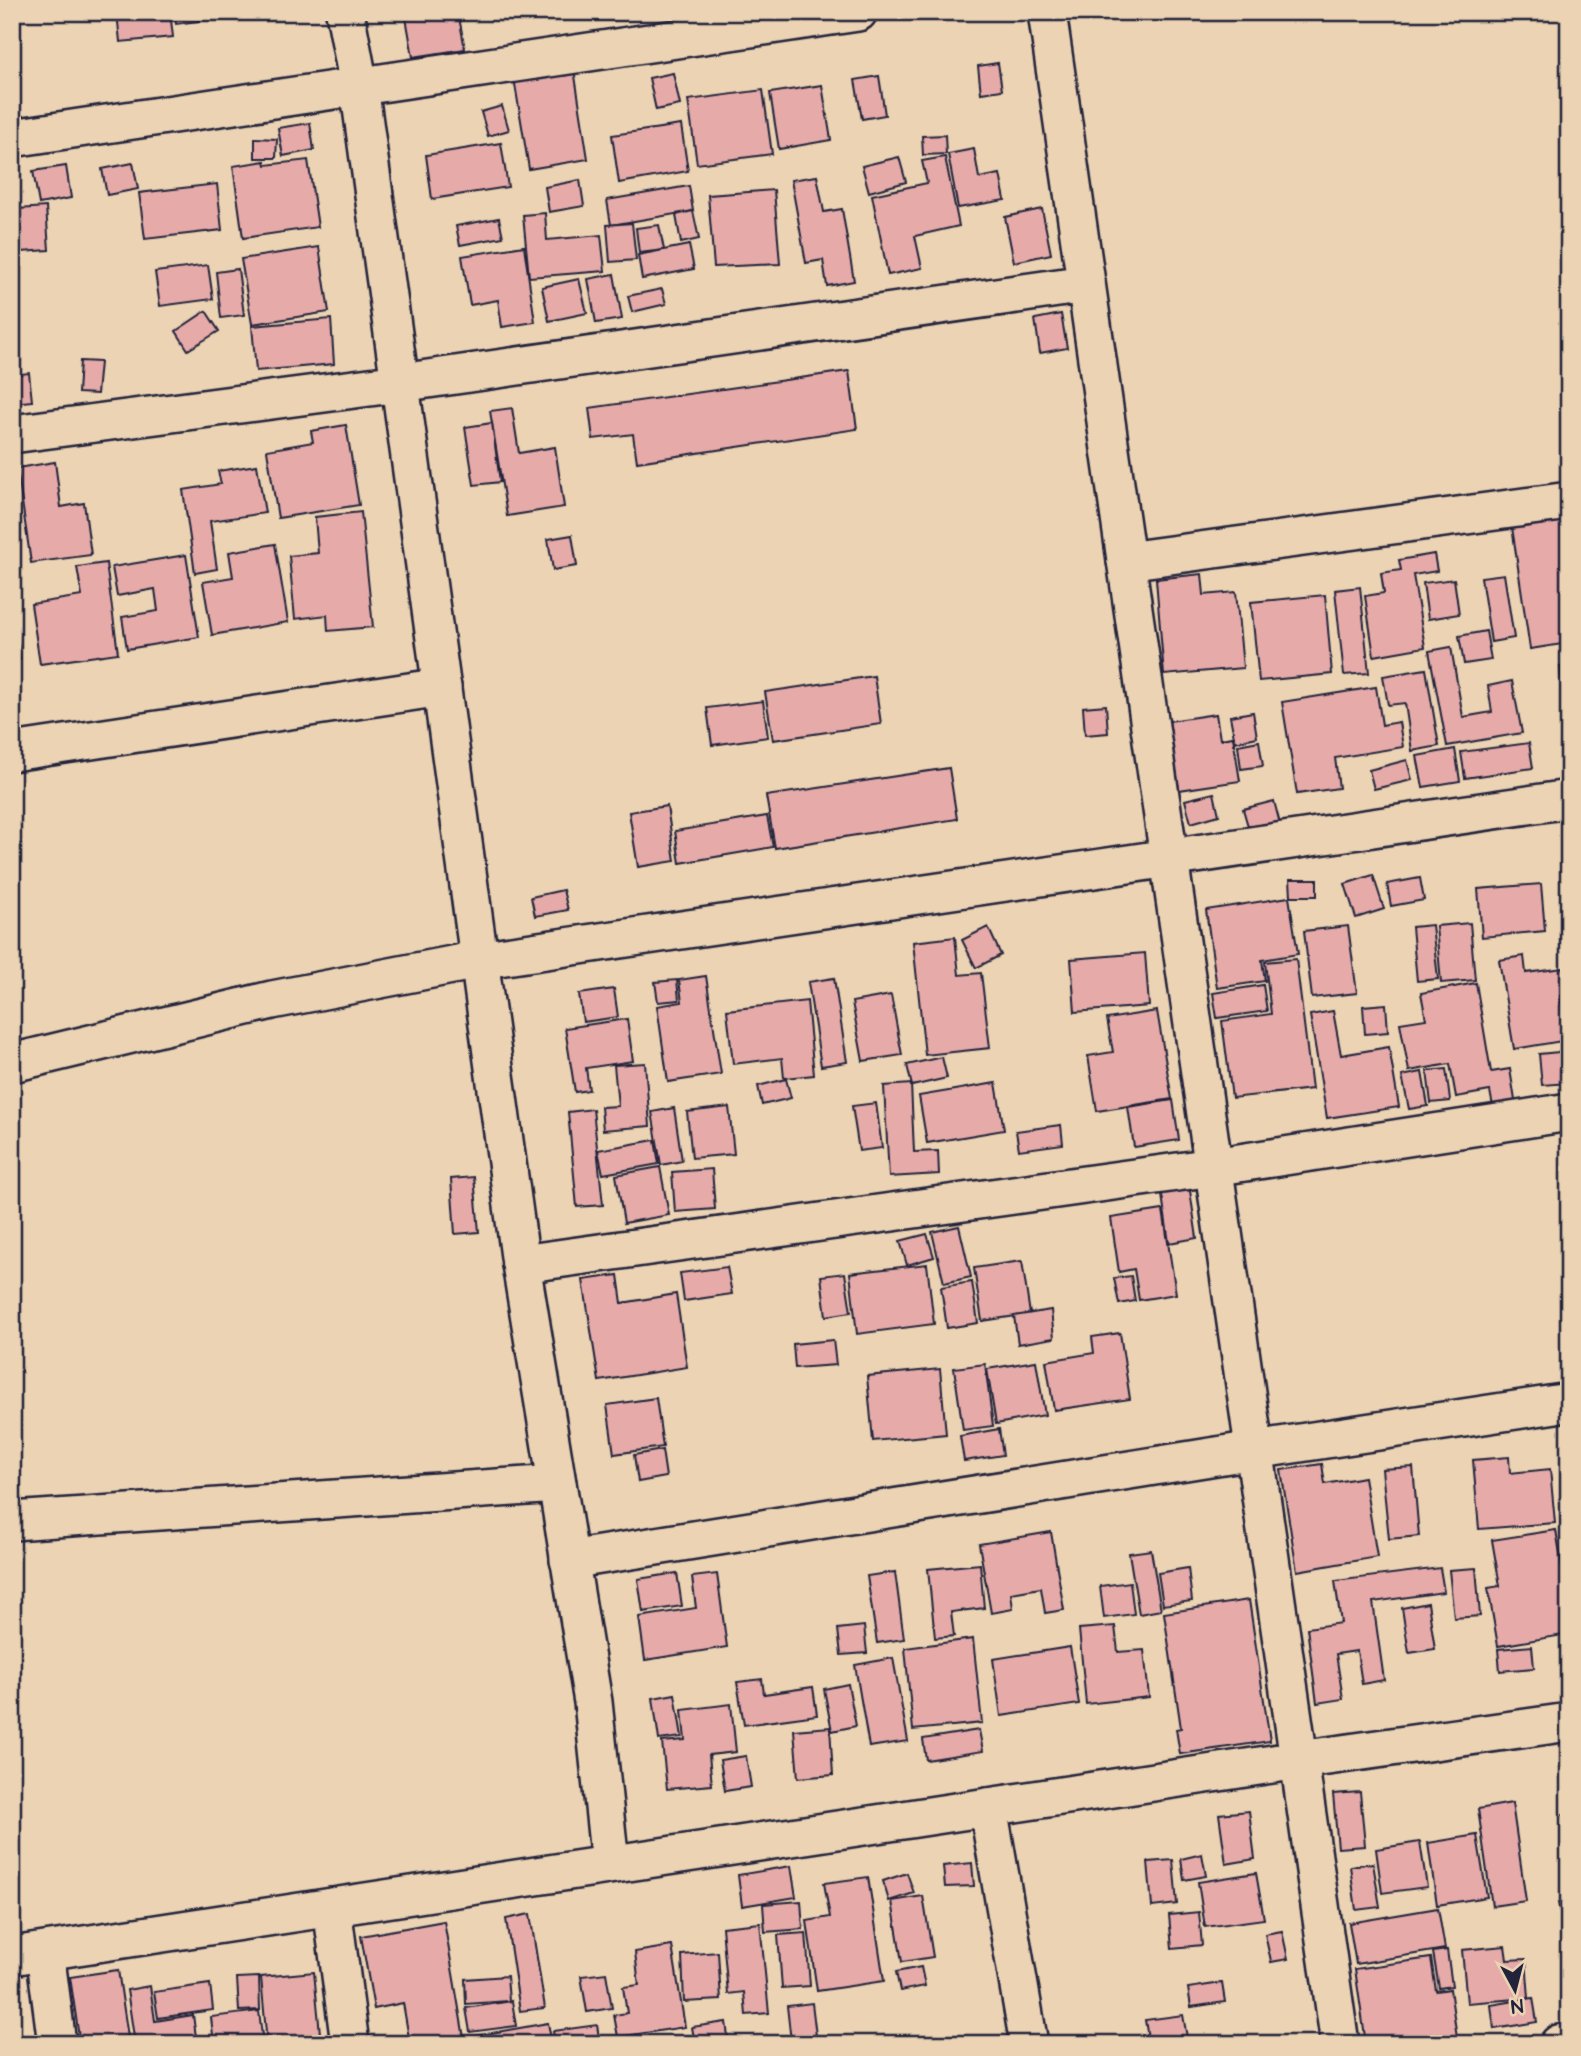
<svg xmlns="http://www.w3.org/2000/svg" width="1581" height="2056" font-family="'Architects Daughter',sans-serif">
  <rect width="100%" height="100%" fill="#ebd3b3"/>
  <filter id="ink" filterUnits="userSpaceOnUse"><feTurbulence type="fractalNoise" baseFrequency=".0143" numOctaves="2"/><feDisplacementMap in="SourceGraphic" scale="14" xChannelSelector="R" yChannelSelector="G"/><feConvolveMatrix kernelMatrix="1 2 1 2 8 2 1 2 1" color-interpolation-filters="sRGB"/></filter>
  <g filter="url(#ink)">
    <g fill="#e6aba9" stroke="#22223b" stroke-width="2">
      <polygon points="117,12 170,12 173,37 120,42"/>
      <polygon points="174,12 197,12 199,21 176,24"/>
      <polygon points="203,12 231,12 232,16 204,20"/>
      <polygon points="405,12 458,12 465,49 413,57"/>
      <polygon points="573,63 588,159 529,169 513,72"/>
      <polygon points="998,63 1002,90 981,93 978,66"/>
      <polygon points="673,73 680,105 656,110 649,78"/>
      <polygon points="879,76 885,115 862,119 855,80"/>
      <polygon points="822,85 831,140 779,149 770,93"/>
      <polygon points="763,90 772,154 697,164 688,100"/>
      <polygon points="502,106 509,130 488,136 481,112"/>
      <polygon points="310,123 314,150 283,156 278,128"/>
      <polygon points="681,125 688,171 619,183 612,135"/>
      <polygon points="945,135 946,154 923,155 922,136"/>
      <polygon points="255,138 277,139 276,158 255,158"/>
      <polygon points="501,143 508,187 432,199 426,155"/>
      <polygon points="974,149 979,178 1000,174 1005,200 958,208 948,154"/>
      <polygon points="899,157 906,182 869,192 862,166"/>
      <polygon points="945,157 959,226 915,236 922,268 888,275 872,195 927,183 922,161"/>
      <polygon points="308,160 318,227 243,238 233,166 265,161 266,165"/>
      <polygon points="133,163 138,189 107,195 102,169"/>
      <polygon points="66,166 71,198 39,204 33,171"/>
      <polygon points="817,176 824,212 842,209 854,281 827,286 823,260 806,263 791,180"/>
      <polygon points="580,180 584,206 549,212 545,187"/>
      <polygon points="217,184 222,230 145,239 139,193"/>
      <polygon points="689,186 693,211 611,225 607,200"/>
      <polygon points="774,190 780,264 714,267 708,195"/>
      <polygon points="46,207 49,250 21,252 18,209"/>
      <polygon points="1042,209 1051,254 1014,262 1005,217"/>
      <polygon points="693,211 699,239 681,243 676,215"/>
      <polygon points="545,213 547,240 601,235 605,271 529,277 523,215"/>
      <polygon points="499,218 503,237 460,245 456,226"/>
      <polygon points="632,223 636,260 610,262 607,225"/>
      <polygon points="659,225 664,250 639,253 636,228"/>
      <polygon points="689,245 694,269 642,279 638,255"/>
      <polygon points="524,246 535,322 502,327 498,300 470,305 462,256"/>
      <polygon points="319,247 329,312 252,324 241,259"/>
      <polygon points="208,265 213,299 160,306 155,272"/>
      <polygon points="238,269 244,315 221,318 216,272"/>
      <polygon points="614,274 622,319 596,323 588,279"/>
      <polygon points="579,279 587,313 549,321 542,287"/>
      <polygon points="662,289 666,304 632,312 628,296"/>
      <polygon points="206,311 219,331 188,350 176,331"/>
      <polygon points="1061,314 1067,348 1040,353 1035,319"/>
      <polygon points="331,319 334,364 256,371 252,326"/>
      <polygon points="80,361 100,362 97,394 78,393"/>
      <polygon points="849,371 857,429 637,462 633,434 593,439 589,408"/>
      <polygon points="29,373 32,401 12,403 12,375"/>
      <polygon points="512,408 519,453 555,447 564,507 507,516 490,411"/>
      <polygon points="492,423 500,482 474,485 465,427"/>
      <polygon points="346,425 359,505 278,518 267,450 313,442 311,431"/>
      <polygon points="55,462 61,507 84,503 91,555 31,563 17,468"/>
      <polygon points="257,465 265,513 210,521 217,569 195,573 183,490 221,484 218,471"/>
      <polygon points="1569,484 1569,643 1530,649 1507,493"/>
      <polygon points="361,512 373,627 328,631 327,615 295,619 289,556 318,553 315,517"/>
      <polygon points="12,529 17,568 12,569"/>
      <polygon points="572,535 577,566 553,570 548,539"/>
      <polygon points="275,544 288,622 212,635 203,582 233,577 229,552"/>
      <polygon points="1434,554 1437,571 1413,575 1425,647 1374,656 1365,596 1384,593 1381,573 1401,570 1399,560"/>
      <polygon points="186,555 199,637 127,649 122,617 158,611 155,589 117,596 112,567"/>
      <polygon points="106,563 118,653 40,664 31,604 82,596 77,567"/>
      <polygon points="1202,574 1204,595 1236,592 1243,668 1164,675 1156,579"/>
      <polygon points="1504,574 1514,638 1491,642 1481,577"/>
      <polygon points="1454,579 1459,614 1428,619 1423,583"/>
      <polygon points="1360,587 1369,673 1344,675 1335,590"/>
      <polygon points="1325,595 1332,674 1259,681 1251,602"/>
      <polygon points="12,609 14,609 20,660 12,661"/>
      <polygon points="1486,631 1491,660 1464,664 1459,636"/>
      <polygon points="1451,647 1463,717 1492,712 1488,686 1512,681 1522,733 1447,746 1429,651"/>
      <polygon points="1569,666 1569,732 1567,732 1560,667"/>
      <polygon points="1426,669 1439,746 1412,751 1405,703 1388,705 1383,676"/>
      <polygon points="874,676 881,724 773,740 765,692"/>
      <polygon points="1376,687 1382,725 1399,722 1403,747 1335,758 1339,788 1297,794 1282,702"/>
      <polygon points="763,701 768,737 712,745 707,708"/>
      <polygon points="1106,705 1108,733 1085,735 1083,707"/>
      <polygon points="1253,712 1257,737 1235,742 1230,716"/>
      <polygon points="1216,714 1220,739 1233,737 1240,781 1179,790 1169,721"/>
      <polygon points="1259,741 1263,766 1241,769 1238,745"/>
      <polygon points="1529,743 1533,768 1465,778 1461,752"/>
      <polygon points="1455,749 1460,781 1423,787 1417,756"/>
      <polygon points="1407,760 1412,780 1374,789 1369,770"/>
      <polygon points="949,768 957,819 775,848 766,796"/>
      <polygon points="1214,793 1219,815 1191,823 1185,800"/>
      <polygon points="1274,801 1280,824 1250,833 1243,809"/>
      <polygon points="667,806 675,861 638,867 629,812"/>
      <polygon points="767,816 773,847 680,863 675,831"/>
      <polygon points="1373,875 1384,909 1356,918 1345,884"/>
      <polygon points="1420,878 1424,900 1391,906 1387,884"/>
      <polygon points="1290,879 1317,879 1317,896 1291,896"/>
      <polygon points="1541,884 1545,931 1482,937 1478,889"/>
      <polygon points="563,890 568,910 535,916 531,897"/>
      <polygon points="1289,897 1298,954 1262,960 1265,981 1217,988 1206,910"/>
      <polygon points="1470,923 1475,980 1441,983 1436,926"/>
      <polygon points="1432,925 1438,979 1417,981 1412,927"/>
      <polygon points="1348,926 1357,993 1312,998 1304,931"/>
      <polygon points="988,927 1001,955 976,968 962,940"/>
      <polygon points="955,937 959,975 981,973 990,1048 925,1055 913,942"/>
      <polygon points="1145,953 1149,1006 1075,1012 1071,959"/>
      <polygon points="1524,956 1526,973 1563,968 1567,994 1560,995 1568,1040 1514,1049 1499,960"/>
      <polygon points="1296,959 1312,1089 1232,1098 1222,1021 1271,1014 1265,962"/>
      <polygon points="706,976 721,1074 668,1082 657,1006 682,1002 679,980"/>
      <polygon points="834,978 847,1062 821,1066 808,982"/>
      <polygon points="677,980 679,1000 658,1002 655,982"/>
      <polygon points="1476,983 1491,1072 1510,1069 1517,1113 1495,1117 1490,1091 1456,1097 1450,1064 1409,1071 1400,1023 1426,1019 1421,993"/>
      <polygon points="1263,985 1267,1011 1217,1018 1213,993"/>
      <polygon points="614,989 618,1017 583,1022 579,994"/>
      <polygon points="891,995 902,1055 863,1061 852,1002"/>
      <polygon points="807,1001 814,1075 784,1078 782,1058 733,1064 727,1010"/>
      <polygon points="1386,1004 1388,1032 1365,1034 1363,1006"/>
      <polygon points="1157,1011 1172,1099 1097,1111 1088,1056 1113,1052 1107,1019"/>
      <polygon points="1333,1011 1341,1055 1389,1047 1399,1107 1327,1118 1310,1015"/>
      <polygon points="627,1019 633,1061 586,1068 589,1090 575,1092 565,1028"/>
      <polygon points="1569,1051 1569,1083 1542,1085 1539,1054"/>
      <polygon points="942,1057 947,1078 912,1086 907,1065"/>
      <polygon points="645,1063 650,1126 603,1130 601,1107 618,1106 614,1065"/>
      <polygon points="1446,1069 1450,1101 1431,1103 1427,1071"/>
      <polygon points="1422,1072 1428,1106 1409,1109 1402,1076"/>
      <polygon points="786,1079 791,1098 762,1105 758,1086"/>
      <polygon points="996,1083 1004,1130 927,1143 919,1096"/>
      <polygon points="911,1084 914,1152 938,1151 939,1174 889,1177 884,1086"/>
      <polygon points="1173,1100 1179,1140 1134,1147 1128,1107"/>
      <polygon points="876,1103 882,1148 859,1151 852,1106"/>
      <polygon points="729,1107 734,1154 692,1158 687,1112"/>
      <polygon points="674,1108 682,1161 661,1165 652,1112"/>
      <polygon points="593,1109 603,1205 577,1207 568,1112"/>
      <polygon points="1061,1125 1063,1144 1019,1150 1016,1131"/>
      <polygon points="655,1140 659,1164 603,1174 598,1150"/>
      <polygon points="660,1167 669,1215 624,1223 616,1175"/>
      <polygon points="712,1169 715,1209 675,1212 672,1172"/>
      <polygon points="474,1177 479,1232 455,1234 451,1179"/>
      <polygon points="1189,1184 1197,1238 1169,1243 1161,1188"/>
      <polygon points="1163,1210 1176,1294 1139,1300 1134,1269 1119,1272 1111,1218"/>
      <polygon points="959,1226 971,1277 944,1283 932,1232"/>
      <polygon points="927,1234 934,1257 907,1265 900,1241"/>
      <polygon points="1022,1261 1030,1314 982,1321 974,1268"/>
      <polygon points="927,1264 934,1324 857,1334 850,1273"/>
      <polygon points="727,1267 732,1294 684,1301 680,1273"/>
      <polygon points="845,1273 851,1312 826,1316 821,1276"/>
      <polygon points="618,1275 622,1303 676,1294 687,1367 599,1381 583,1280"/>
      <polygon points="1131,1276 1135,1301 1119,1304 1114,1278"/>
      <polygon points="972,1282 978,1323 947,1328 941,1287"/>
      <polygon points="1051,1310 1054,1338 1018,1344 1014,1316"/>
      <polygon points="1120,1333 1130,1399 1054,1410 1046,1361 1094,1353 1092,1337"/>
      <polygon points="833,1340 836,1365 795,1368 793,1344"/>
      <polygon points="1036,1361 1045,1415 996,1424 987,1369"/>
      <polygon points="985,1364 993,1426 963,1430 954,1368"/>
      <polygon points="940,1369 946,1434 873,1441 867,1376"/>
      <polygon points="656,1398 663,1447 614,1454 607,1405"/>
      <polygon points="999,1429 1003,1455 964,1461 960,1436"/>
      <polygon points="662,1450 666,1477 638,1482 634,1455"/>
      <polygon points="1509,1457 1510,1473 1550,1469 1555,1523 1479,1529 1473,1460"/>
      <polygon points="1322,1464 1325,1484 1364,1477 1377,1557 1297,1571 1281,1470"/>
      <polygon points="1413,1467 1419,1536 1389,1539 1382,1469"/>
      <polygon points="1556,1530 1569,1607 1569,1634 1498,1646 1488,1588 1500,1586 1492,1540"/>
      <polygon points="1051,1532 1064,1610 1045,1613 1041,1588 1011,1593 1013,1609 991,1613 979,1544"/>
      <polygon points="1151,1550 1161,1610 1139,1614 1129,1553"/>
      <polygon points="980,1564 984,1608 951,1612 954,1636 935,1638 928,1569"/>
      <polygon points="1188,1568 1192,1601 1163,1605 1158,1573"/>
      <polygon points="1440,1568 1444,1592 1373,1602 1384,1680 1362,1684 1357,1651 1336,1654 1343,1699 1317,1703 1307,1628 1341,1623 1335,1581"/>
      <polygon points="1476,1568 1480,1616 1454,1618 1449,1570"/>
      <polygon points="895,1572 904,1639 877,1643 867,1576"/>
      <polygon points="677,1573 682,1606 643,1612 638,1579"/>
      <polygon points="717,1574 727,1647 645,1660 639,1617 696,1608 692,1577"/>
      <polygon points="1130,1582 1134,1614 1104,1618 1100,1586"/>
      <polygon points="1249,1600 1270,1741 1180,1754 1176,1729 1181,1728 1164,1613"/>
      <polygon points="1428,1603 1435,1649 1409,1653 1402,1608"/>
      <polygon points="864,1626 867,1653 841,1655 838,1629"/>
      <polygon points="1115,1626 1118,1652 1144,1650 1149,1697 1086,1704 1079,1629"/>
      <polygon points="973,1639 982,1723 913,1730 905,1648"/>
      <polygon points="1532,1646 1534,1668 1500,1671 1498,1649"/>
      <polygon points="1070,1647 1079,1704 1001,1716 993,1659"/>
      <polygon points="893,1658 908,1741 869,1747 855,1665"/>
      <polygon points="762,1679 764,1694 813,1687 817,1715 744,1725 737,1682"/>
      <polygon points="848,1684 856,1726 832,1731 824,1689"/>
      <polygon points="675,1694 682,1737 659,1740 653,1698"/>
      <polygon points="731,1704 736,1752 709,1755 712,1785 667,1789 662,1742 685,1740 682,1710"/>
      <polygon points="830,1727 833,1775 798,1778 794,1730"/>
      <polygon points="979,1730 983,1751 926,1760 923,1739"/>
      <polygon points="746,1756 751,1787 725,1791 720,1760"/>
      <polygon points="1360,1792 1365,1846 1338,1848 1333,1794"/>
      <polygon points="1512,1803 1526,1901 1492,1906 1478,1809"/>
      <polygon points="1249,1811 1255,1859 1226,1864 1219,1814"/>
      <polygon points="1569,1814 1569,1842 1563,1815"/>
      <polygon points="1477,1835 1487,1897 1437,1905 1428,1843"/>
      <polygon points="1420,1842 1427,1887 1382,1893 1376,1849"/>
      <polygon points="1202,1854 1206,1876 1184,1880 1181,1859"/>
      <polygon points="1173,1860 1177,1904 1152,1907 1148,1862"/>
      <polygon points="972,1863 974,1886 945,1887 943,1866"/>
      <polygon points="1373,1863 1380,1907 1356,1910 1350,1866"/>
      <polygon points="791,1866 796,1897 742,1906 738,1875"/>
      <polygon points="907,1873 914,1893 889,1901 883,1881"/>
      <polygon points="1256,1873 1264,1919 1205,1927 1198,1882"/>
      <polygon points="868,1877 884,1981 817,1991 807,1921 830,1917 824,1883"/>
      <polygon points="923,1896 933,1957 902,1962 892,1901"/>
      <polygon points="801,1901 803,1929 765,1932 763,1904"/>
      <polygon points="1569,1901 1569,1920 1562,1922 1558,1903"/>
      <polygon points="1438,1908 1445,1949 1356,1964 1349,1923"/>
      <polygon points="1199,1912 1202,1945 1172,1948 1169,1915"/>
      <polygon points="530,1914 545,2008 520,2011 506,1919"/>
      <polygon points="444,1921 464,2038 548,2023 552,2044 410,2044 403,2003 374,2009 361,1936"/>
      <polygon points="760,1923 769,2013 746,2015 744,1992 728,1994 722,1927"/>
      <polygon points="1282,1931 1288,1959 1271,1962 1265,1934"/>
      <polygon points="806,1933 810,1986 782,1988 778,1935"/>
      <polygon points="672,1946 685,2027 618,2037 614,2015 627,2013 623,1987 639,1985 635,1952"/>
      <polygon points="1505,1946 1507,1960 1526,1959 1529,1998 1467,2003 1462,1950"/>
      <polygon points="1447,1950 1452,1986 1439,1988 1433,1952"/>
      <polygon points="718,1952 721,2000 684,2002 682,1955"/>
      <polygon points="1431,1958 1436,1991 1450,1989 1457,2037 1413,2044 1366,2044 1355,1969"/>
      <polygon points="921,1967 925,1986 900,1991 896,1972"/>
      <polygon points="118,1970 129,2044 80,2044 70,1977"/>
      <polygon points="314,1972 321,2044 267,2044 261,1977"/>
      <polygon points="606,1973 612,2008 587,2012 581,1976"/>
      <polygon points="507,1976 509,2001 466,2004 465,1979"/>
      <polygon points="259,1977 260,2010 239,2011 237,1978"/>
      <polygon points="1222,1983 1225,2002 1191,2007 1188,1988"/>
      <polygon points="210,1984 213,2010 158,2018 154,1992"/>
      <polygon points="150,1986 155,2021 193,2015 197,2044 135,2044 127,1990"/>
      <polygon points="1533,1998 1537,2022 1494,2029 1491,2005"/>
      <polygon points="512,2001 516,2026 470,2032 466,2008"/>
      <polygon points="812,2003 817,2044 773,2044 791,2041 787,2006"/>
      <polygon points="259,2011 263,2044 214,2044 211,2017"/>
      <polygon points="1183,2015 1188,2043 1227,2037 1228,2044 1149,2044 1145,2020"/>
      <polygon points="726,2022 729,2044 695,2044 692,2027"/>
      <polygon points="597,2025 600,2044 555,2044 553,2031"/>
      <polygon points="691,2040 691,2044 666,2044"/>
    </g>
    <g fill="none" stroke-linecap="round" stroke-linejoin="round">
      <defs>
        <g id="minor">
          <polyline points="345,12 359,86 521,1264 593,1702 610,1864"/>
          <polyline points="1047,12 1340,2044"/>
          <polyline points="12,138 858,12"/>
          <polyline points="12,434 400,383 1086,284"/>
          <polyline points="1126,561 1569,501"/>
          <polyline points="12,752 442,687"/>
          <polyline points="12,1063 272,1000 478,960 1569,799"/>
          <polyline points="521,1264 1213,1167 1569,1112"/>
          <polyline points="12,1521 557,1484"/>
          <polyline points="569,1560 1254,1450 1569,1402"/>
          <polyline points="988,1807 1029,2044"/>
          <polyline points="332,1907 350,2044"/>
          <polyline points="45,1952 57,2044"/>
          <polyline points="12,1956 988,1807 1299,1760 1569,1722"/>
          <polyline points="1559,2044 1569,2042"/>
        </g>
      </defs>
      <use href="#minor" stroke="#22223b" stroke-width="42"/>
      <use href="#minor" stroke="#ebd3b3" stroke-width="37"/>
    </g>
  </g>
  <rect width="1581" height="2056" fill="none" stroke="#ebd3b3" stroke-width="42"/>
  <rect x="21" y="21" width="1539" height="2014" fill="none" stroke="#22223b" stroke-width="2.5" filter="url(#ink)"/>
  <g transform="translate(1515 1990) rotate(173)" stroke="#ebd3b3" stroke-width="5" paint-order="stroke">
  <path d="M0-5L12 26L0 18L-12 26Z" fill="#22223b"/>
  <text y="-10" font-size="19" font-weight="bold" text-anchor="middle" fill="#22223b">N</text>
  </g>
</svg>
